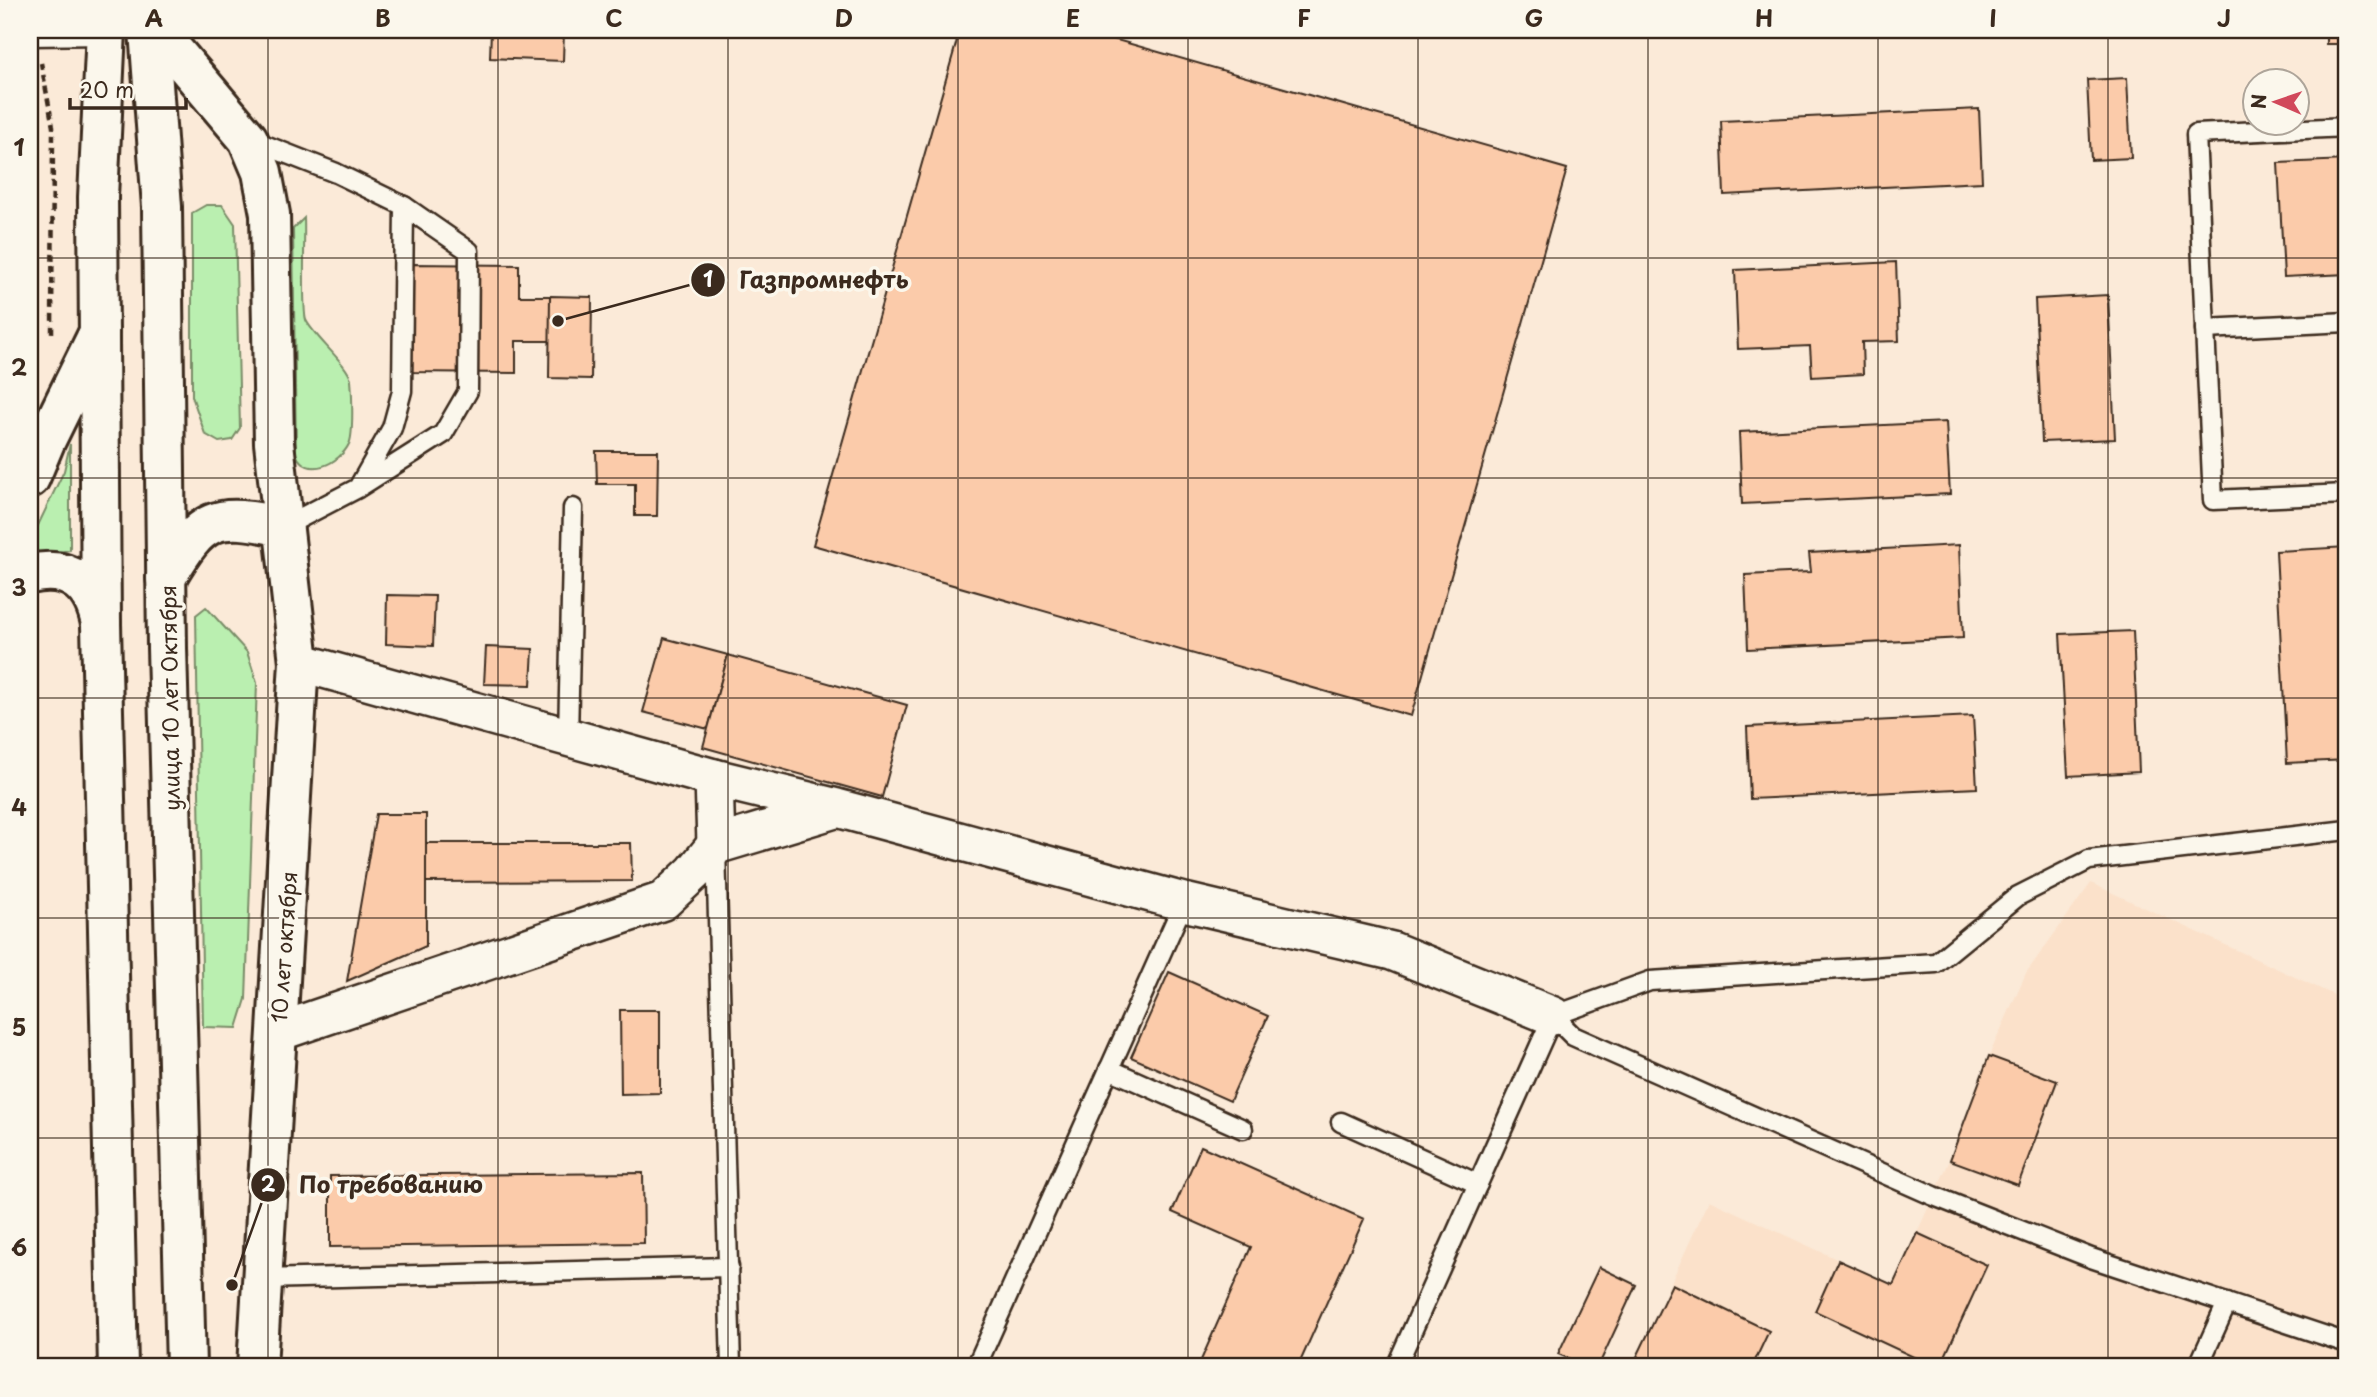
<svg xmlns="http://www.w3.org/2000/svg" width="2377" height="1397" font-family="'Playpen Sans',sans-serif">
  <rect width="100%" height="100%" fill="#fbead8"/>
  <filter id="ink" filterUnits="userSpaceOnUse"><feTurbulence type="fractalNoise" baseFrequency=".0143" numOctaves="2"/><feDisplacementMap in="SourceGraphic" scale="14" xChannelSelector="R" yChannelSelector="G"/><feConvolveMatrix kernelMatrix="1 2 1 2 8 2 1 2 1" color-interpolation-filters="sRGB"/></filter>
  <g filter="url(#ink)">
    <polygon fill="#fbe1ca" points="2091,883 2347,1001 2347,1367 1632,1367 1709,1200 1893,1285 1950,1160 1989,1056 2026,973"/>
    <g fill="#baefb0" stroke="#7a8c67" stroke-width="2">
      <polygon points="206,205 222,205 235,224 240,428 232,440 219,442 205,434 192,396 192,213"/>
      <path d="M304,218C305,235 302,310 306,320C314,337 348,364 351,380C352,391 354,435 349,444C340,463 307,480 296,454L293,229Z"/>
      <polygon points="70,444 70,550 53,553 30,565 30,542 64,471"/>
      <polygon points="206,607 247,652 257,683 246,999 237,1028 203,1027 196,615"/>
    </g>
    <g fill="#fbcbaa" stroke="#3b2a1e" stroke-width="2">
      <polygon points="491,30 564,30 563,61 490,58"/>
      <polygon points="960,30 1082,30 1567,169 1411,716 813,545"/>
      <rect x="2326" y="30" width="21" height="14"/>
      <polygon points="2127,78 2131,158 2091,160 2087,80"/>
      <polygon points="1979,109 1982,182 1724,195 1721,121"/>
      <polygon points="2347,160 2347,274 2284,277 2278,163"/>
      <polygon points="1896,262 1899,341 1862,342 1863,374 1812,377 1810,346 1738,349 1735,270"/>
      <polygon points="409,264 519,265 519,296 550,296 550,341 516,341 516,373 408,372"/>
      <polygon points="2108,295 2115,439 2042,442 2035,299"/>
      <polygon points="550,296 592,297 591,379 549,378"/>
      <polygon points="1946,422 1950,494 1742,504 1739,432"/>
      <polygon points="596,451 658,451 657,516 635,516 635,484 597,484"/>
      <polygon points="1959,545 1963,638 1748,649 1745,575 1811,572 1809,553"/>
      <polygon points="2347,547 2347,760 2287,763 2276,551"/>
      <polygon points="387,595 435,596 433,646 386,644"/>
      <polygon points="2133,631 2139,772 2068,776 2060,634"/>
      <polygon points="664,638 728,655 708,729 643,712"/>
      <polygon points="486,647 533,649 531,685 484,684"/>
      <polygon points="728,655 907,705 882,797 703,747"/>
      <polygon points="1973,716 1977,788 1750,799 1747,727"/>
      <polygon points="376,814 426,814 426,946 347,981"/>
      <polygon points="426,843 631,843 632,881 426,882"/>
      <polygon points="1169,972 1268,1016 1230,1101 1131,1057"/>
      <polygon points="620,1010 660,1010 660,1093 621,1094"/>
      <polygon points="1989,1056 2057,1081 2018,1185 1950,1160"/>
      <polygon points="1201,1146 1364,1219 1300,1362 1313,1367 1198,1367 1251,1247 1172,1212"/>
      <polygon points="643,1173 644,1243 330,1247 330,1176"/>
      <polygon points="1917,1233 1987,1265 1940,1367 1935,1367 1815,1311 1838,1260 1893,1285"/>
      <polygon points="1599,1267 1636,1285 1598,1367 1566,1367 1570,1359 1558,1354"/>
      <polygon points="1672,1284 1769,1331 1752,1367 1632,1367"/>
      <polygon points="2027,1358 2045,1367 2022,1367"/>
    </g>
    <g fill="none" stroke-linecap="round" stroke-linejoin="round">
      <defs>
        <g id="lane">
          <polyline points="30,36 106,35"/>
          <polyline points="2347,127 2196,134 2213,500 2347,494"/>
          <polyline points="252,140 336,173 404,206 402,391 392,428 358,488 283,527"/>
          <polyline points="2205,329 2347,322"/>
          <polyline points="361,486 443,434 468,391 469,251 404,206"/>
          <polyline points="568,737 573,508"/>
          <polyline points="716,849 731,1367"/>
          <polyline points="1553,1016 1573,1036 1934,1196 2091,1258 2347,1343"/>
          <polyline points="1109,1069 1243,1129"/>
          <polyline points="1341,1122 1478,1184"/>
          <polyline points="262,1279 729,1267"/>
          <polyline points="976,1367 1184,902"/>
          <polyline points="1396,1367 1553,1016 1650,981 1936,963 2018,896 2089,860 2347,830"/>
          <polyline points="2198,1367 2227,1303"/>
        </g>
        <g id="street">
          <polyline points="299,662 714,778 837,808 1184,902 1392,951 1553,1016"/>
          <polyline points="714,778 716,845"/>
          <polyline points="278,1032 663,901 694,872 716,845 835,809"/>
        </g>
        <g id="secondary">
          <polyline points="156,30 248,139 262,172 270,214 274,443 299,662 257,1367"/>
          <polyline points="30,478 45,442 99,332"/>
          <path d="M30,574C70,565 93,584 101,624"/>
          <path d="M166,578C202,516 215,512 283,527"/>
        </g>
        <g id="primary">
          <polyline points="106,30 98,197 101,624 118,1367"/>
          <polyline points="149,30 162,207 167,648 186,1367"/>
        </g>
      </defs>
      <use href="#lane" stroke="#3b2a1e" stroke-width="23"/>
      <use href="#street" stroke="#3b2a1e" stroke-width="42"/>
      <use href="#secondary" stroke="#3b2a1e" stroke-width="44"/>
      <use href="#primary" stroke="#3b2a1e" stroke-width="44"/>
      <polyline stroke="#3b2a1e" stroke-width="4.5" stroke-dasharray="7 5" stroke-linecap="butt" points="41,63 53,127 52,336"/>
      <use href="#lane" stroke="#fbf7ec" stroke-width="18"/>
      <use href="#street" stroke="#fbf7ec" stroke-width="37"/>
      <use href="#secondary" stroke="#fbf7ec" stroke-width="38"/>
      <use href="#primary" stroke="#fbf7ec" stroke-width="38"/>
    </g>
  </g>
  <path fill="none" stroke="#3b2a1e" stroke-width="2" stroke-opacity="0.55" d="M268,30V1367M498,30V1367M728,30V1367M958,30V1367M1188,30V1367M1418,30V1367M1648,30V1367M1878,30V1367M2108,30V1367M30,258H2347M30,478H2347M30,698H2347M30,918H2347M30,1138H2347"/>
  <g text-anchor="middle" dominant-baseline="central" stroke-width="7" stroke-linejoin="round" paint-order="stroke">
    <g font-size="21" fill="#3b2a1e" stroke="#fbf7ec">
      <text transform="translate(169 698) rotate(-91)">улица 10 лет Октября</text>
      <text transform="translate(283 947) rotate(-86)">10 лет октября</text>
    </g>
  </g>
  <path fill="none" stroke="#3b2a1e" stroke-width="2.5" d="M558 321L708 280M232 1285L268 1185"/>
  <g fill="#3b2a1e" stroke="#fbf7ec" stroke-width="2.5">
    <circle cx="558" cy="321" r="7"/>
    <circle cx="232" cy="1285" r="7"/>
    <circle cx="708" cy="280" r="18"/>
    <circle cx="268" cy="1185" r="18"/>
  </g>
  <g font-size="21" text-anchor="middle" font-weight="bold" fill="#fff">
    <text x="708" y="287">1</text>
    <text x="268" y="1192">2</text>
  </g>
  <g font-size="23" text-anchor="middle" font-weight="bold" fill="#3b2a1e" stroke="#fbf7ec" stroke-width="7" stroke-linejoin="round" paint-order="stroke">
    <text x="824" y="288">Газпромнефть</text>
    <text x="391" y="1193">По требованию</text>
  </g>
  <rect width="2377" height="1397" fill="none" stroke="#fbf7ec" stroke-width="77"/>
  <g transform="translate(2276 102) rotate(272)"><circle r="33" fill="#fbf7ec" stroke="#aea59a" stroke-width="2"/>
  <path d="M0-5L12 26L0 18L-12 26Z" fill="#d1495b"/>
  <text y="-10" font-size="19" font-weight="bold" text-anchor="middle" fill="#3b2a1e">N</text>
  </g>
  <path d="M70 98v10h116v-10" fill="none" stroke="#3b2a1e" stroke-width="3.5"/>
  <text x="80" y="98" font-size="21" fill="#3b2a1e" stroke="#fbf7ec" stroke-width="5" paint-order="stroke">20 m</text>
  <rect x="38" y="38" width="2300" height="1320" fill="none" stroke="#3b2a1e" stroke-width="2.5"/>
  <g font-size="23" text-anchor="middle" font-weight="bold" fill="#3b2a1e">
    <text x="154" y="27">A</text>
    <text x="383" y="27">B</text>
    <text x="614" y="27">C</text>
    <text x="844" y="27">D</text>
    <text x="1073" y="27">E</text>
    <text x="1304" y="27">F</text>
    <text x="1534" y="27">G</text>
    <text x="1764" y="27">H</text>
    <text x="1993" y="27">I</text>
    <text x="2224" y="27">J</text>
    <text x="19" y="156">1</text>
    <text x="19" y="376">2</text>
    <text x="19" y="596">3</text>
    <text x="19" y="816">4</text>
    <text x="19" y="1036">5</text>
    <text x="19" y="1256">6</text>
  </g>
</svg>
